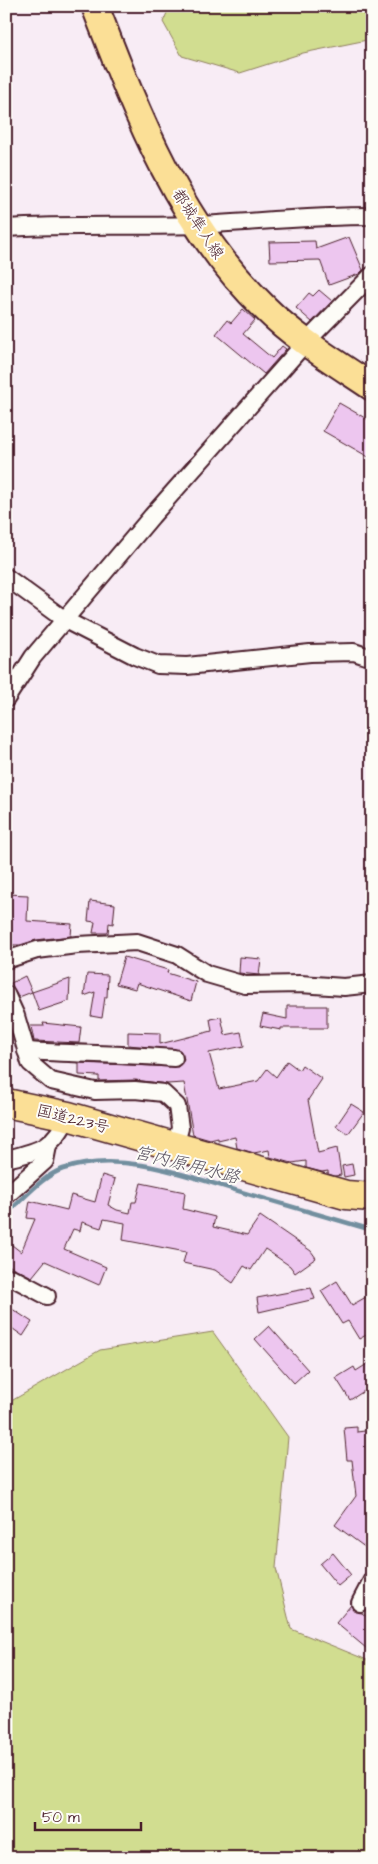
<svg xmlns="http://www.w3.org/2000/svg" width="378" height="1864" font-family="'Architects Daughter','Klee One',sans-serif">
  <rect width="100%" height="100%" fill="#f8ecf5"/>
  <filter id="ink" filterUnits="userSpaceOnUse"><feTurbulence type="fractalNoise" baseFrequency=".02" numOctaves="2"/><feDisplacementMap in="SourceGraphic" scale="10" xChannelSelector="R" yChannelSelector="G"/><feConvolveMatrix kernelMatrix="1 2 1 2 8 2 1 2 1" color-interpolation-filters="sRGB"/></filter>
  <g filter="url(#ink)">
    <g fill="#d1dd90" stroke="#8e7e5e">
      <polygon points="170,6 372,6 372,39 303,53 240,73 182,56 163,22"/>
      <polygon points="213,1332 288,1437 276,1568 291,1629 372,1662 372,1858 6,1858 6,1404 100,1350"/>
    </g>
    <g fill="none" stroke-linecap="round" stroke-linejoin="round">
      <path stroke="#728f9f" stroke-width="4.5" d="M6,1214C23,1200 42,1176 63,1169C123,1149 190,1177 248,1194C289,1206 330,1218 372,1230"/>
    </g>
    <g fill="#edc6ef" stroke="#4a1f2b">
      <polygon points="349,237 363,270 359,274 329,285 320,260 270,261 269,242 315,241 316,249"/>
      <polygon points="319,290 332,301 312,322 296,308 309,293 313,296"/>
      <polygon points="243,309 255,320 243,334 272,358 282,346 286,349 264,374 216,334 227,320 231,323"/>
      <polygon points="339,403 372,422 372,459 323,431"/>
      <polygon points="6,894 28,895 27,921 72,924 71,936 36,940 20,945 7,945"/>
      <polygon points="90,901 115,904 113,924 109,923 108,933 93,933 95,922 88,921"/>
      <polygon points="124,957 168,970 167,973 196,982 191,1001 137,983 135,989 116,984"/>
      <polygon points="240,957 261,959 259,975 239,973"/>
      <polygon points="87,974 108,975 107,997 105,997 102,1018 91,1016 95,992 84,996"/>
      <polygon points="25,976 32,992 19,997 11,983"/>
      <polygon points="70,979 69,1001 39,1011 32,992"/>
      <polygon points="287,1006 327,1006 327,1028 281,1028 281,1030 260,1026 263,1014 287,1019"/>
      <polygon points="221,1017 225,1035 241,1032 244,1046 209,1053 219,1089 258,1081 267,1069 276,1077 287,1061 299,1070 302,1065 322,1079 308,1100 318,1153 337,1148 341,1175 335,1176 328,1174 328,1171 322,1172 306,1168 306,1161 292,1163 270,1157 269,1150 254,1153 237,1148 235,1137 218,1141 218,1138 210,1140 193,1135 184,1083 167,1084 135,1080 99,1081 99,1076 79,1075 79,1063 178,1067 184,1059 180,1050 128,1045 128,1032 160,1033 160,1044 212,1031 210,1019"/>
      <polygon points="43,1023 81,1027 79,1043 34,1041 31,1026 44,1026"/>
      <polygon points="351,1104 364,1112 348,1134 336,1126"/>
      <polygon points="352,1164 354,1175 344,1177 342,1166"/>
      <polygon points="102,1175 115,1179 108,1205 117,1210 130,1213 132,1202 136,1202 141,1183 185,1192 183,1209 215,1217 213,1227 247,1235 260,1216 311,1251 316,1258 295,1273 290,1266 265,1249 251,1270 244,1266 233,1283 215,1270 183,1263 186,1252 123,1240 125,1223 104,1219 101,1228 82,1222 80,1231 73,1229 64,1249 106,1267 99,1285 45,1261 32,1277 6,1264 6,1253 12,1245 21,1252 35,1219 27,1218 30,1201 67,1210 71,1195 95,1202"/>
      <polygon points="337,1281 352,1305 366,1297 372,1305 372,1332 359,1339 348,1321 342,1324 321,1291"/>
      <polygon points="311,1288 315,1299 259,1312 257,1298"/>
      <polygon points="6,1305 32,1322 23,1336 6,1324"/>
      <polygon points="269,1326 308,1370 294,1383 255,1339"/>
      <polygon points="372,1361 372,1386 350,1400 336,1378 354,1367 356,1371"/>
      <polygon points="357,1427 357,1432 372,1430 372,1541 366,1548 335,1525 356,1496 352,1460 347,1460 344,1428"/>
      <polygon points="333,1553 351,1575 338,1586 320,1564"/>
      <polygon points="351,1605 355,1612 362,1613 372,1621 372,1653 336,1623"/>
    </g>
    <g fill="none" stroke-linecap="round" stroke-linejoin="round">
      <defs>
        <g id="street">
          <path d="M6,228C70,224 133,227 197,225C255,222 313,216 372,216"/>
          <polyline points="6,577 65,620 135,656 158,665 187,666 310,653 354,652 372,658"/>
          <polyline points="6,699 33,657 152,516 306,342 372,275"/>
          <polyline points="6,960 37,950 77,945 137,942 177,955 207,974 245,985 300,984 344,987 372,984"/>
          <polyline points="6,994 16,1016 30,1063 51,1081 95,1091 135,1090 163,1093 177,1106 180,1128 175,1146"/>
          <path d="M26,1051C76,1054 124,1054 174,1058"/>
          <path d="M6,1159C39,1151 53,1149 68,1116"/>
          <polyline points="6,1196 45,1161 48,1146"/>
          <polyline points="6,1277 13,1278 47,1296"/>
          <polyline points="360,1603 372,1580"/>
        </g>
        <path id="primary" d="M95,6C137,115 179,225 265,308C296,339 335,362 372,387"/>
        <polyline id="highway" points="6,1103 68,1116 346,1195 372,1197"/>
      </defs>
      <use href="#street" stroke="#4a1f2b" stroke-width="20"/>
      <use href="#primary" stroke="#4a1f2b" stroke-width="30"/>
      <use href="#highway" stroke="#4a1f2b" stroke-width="31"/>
      <use href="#street" stroke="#fdfcf7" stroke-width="16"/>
      <use href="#primary" stroke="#fbdf96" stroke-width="26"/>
      <use href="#highway" stroke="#fbdf96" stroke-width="28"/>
    </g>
  </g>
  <g text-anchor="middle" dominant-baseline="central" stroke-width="4" stroke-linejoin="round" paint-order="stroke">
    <g font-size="16" fill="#4a1f2b" stroke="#fdfcf7">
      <text transform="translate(198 224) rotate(57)">都城隼人線</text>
      <text transform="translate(73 1119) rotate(14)">国道223号</text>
    </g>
    <g font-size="18" font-style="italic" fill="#5e5765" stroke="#fdfcf7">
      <text transform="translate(187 1165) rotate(14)">宮内原用水路</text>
    </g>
  </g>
  <rect width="378" height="1864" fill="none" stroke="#fdfcf7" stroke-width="25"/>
  <rect x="12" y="12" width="353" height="1839" fill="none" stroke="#4a1f2b" stroke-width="2" filter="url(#ink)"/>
  <path d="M35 1822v8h106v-8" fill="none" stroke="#4a1f2b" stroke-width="2.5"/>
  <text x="42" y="1822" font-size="15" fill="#4a1f2b" stroke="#fdfcf7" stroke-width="4" paint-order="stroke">50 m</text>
</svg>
